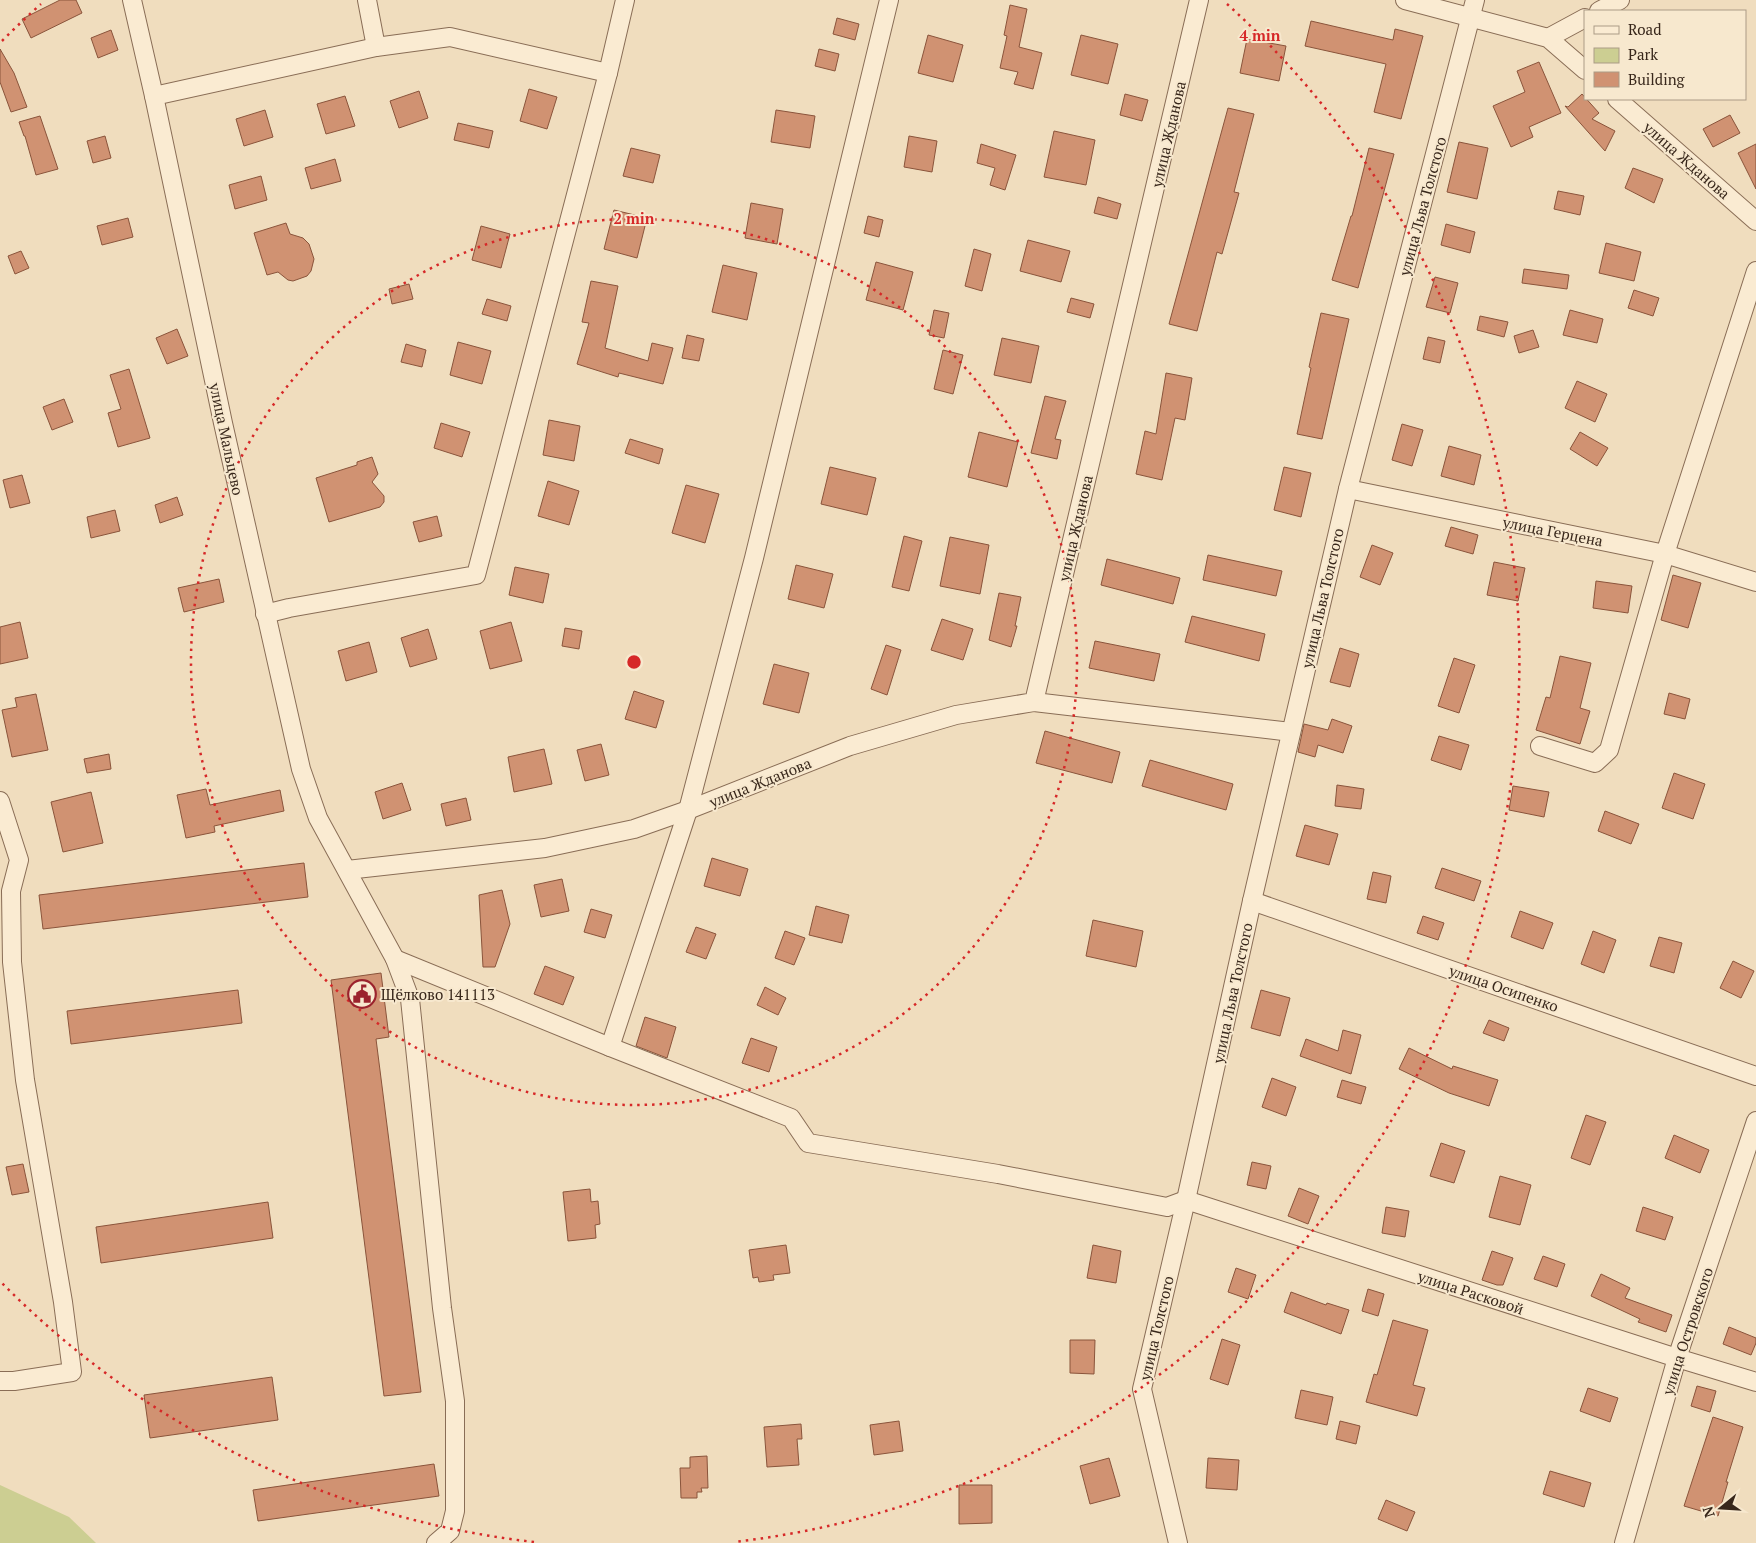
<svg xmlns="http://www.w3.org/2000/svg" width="1756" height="1543" font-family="'PT Serif',serif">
  <rect width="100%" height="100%" fill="#f0ddbe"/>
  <polygon fill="#ccce92" points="0,1485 69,1517 96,1543 0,1543"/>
  <g fill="#d09272" stroke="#8a543b">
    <polygon points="60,0 76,0 82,13 31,38 22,19"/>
    <polygon points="1010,5 1027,9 1019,47 1042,53 1033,89 1014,84 1018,72 1000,68 1007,36 1004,35"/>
    <polygon points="837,18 859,24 855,40 833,34"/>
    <polygon points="1311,21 1393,40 1395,29 1423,36 1401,119 1374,112 1386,64 1305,46"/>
    <polygon points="111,30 118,50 98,58 91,38"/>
    <polygon points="928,35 963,45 953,82 918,73"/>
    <polygon points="1081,35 1118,44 1108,84 1071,75"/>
    <polygon points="1247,39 1286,46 1279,81 1240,73"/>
    <polygon points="0,49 14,73 27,107 11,112 0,82"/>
    <polygon points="819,49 839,54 835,71 815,66"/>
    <polygon points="1539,62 1561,113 1529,127 1533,137 1511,147 1493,106 1525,92 1517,71"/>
    <polygon points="529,89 557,97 547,129 520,121"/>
    <polygon points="419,91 428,118 399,128 390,101"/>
    <polygon points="1125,94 1148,100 1142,121 1120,115"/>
    <polygon points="1582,94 1599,113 1592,119 1615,131 1605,151 1565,106 1568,107"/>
    <polygon points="345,96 355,126 326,134 317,104"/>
    <polygon points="1228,108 1254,114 1234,192 1239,193 1222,254 1217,252 1197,331 1169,324"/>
    <polygon points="265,110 273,137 244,146 236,119"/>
    <polygon points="776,110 815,116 810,148 771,142"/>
    <polygon points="1730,115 1740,133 1713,147 1703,129"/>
    <polygon points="40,116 58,169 36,175 25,136 24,136 19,122"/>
    <polygon points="458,123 493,131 489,148 454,140"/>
    <polygon points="1054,131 1095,140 1086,185 1044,177"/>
    <polygon points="105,136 111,158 93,163 87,141"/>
    <polygon points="909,136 937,141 932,172 904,167"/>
    <polygon points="1459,142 1488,148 1477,199 1447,192"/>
    <polygon points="981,144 1016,155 1005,190 990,185 995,168 977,163"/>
    <polygon points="1756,144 1756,189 1738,153"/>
    <polygon points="631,148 660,155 653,183 623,176"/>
    <polygon points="1369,148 1394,154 1358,288 1332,280 1351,216 1352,216"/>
    <polygon points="335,159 341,181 311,189 305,168"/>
    <polygon points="1633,168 1663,179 1654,203 1625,188"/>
    <polygon points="261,176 267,200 235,209 229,185"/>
    <polygon points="1558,191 1584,196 1580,215 1554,209"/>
    <polygon points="1098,197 1121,204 1117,219 1094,213"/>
    <polygon points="751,203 783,209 777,244 745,238"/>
    <polygon points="614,210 647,218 637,258 604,249"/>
    <polygon points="868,216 883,220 879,237 864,233"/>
    <polygon points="128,218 133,237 102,245 97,226"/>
    <polygon points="286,223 290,234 303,238 309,244 314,259 311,271 307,276 293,281 288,280 278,272 267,275 254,233"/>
    <polygon points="1446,224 1475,232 1470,253 1441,245"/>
    <polygon points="481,226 510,234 501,268 472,260"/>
    <polygon points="1028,240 1070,251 1061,282 1020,271"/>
    <polygon points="1606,243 1641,252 1634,281 1599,273"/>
    <polygon points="974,249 991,254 982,291 965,286"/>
    <polygon points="21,251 29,268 15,274 8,256"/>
    <polygon points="876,262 913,272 903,310 866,300"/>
    <polygon points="723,265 757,273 747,320 712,312"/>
    <polygon points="1524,269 1569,275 1567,289 1522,283"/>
    <polygon points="1435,277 1458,283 1450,313 1426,307"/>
    <polygon points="591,281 618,286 605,348 648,361 652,343 673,348 663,384 619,373 618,377 577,364 589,323 582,322"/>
    <polygon points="409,284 413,299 392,304 389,289"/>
    <polygon points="1634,290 1659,298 1653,316 1628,308"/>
    <polygon points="1071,298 1094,304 1090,318 1067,312"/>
    <polygon points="487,299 511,306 507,321 482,314"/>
    <polygon points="934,310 949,313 944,338 929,335"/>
    <polygon points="1570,310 1603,319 1597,343 1563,335"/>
    <polygon points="1321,313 1349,319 1322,439 1297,434 1311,368 1309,367"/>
    <polygon points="1480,316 1508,322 1504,337 1477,330"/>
    <polygon points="177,329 188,356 167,364 156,338"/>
    <polygon points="1533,330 1539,347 1519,353 1514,336"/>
    <polygon points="687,335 704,339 699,361 682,358"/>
    <polygon points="1428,337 1445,341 1440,363 1423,359"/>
    <polygon points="1002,338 1039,346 1031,383 994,375"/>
    <polygon points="458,342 491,351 482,384 450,375"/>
    <polygon points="406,344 426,350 422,367 401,362"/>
    <polygon points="943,350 963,355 953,394 934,389"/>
    <polygon points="129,369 150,438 118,447 108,413 121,409 110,375"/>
    <polygon points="1166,373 1192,378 1185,420 1175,418 1162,480 1136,474 1145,431 1156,434"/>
    <polygon points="1577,381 1607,394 1595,422 1565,408"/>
    <polygon points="1045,396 1066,401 1055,439 1061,440 1057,459 1031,453"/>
    <polygon points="64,399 73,422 52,430 43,407"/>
    <polygon points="549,420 580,426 574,461 543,455"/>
    <polygon points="441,423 470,432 462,457 434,448"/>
    <polygon points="1402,424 1423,430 1412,466 1392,460"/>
    <polygon points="979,432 1018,442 1007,487 968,477"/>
    <polygon points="1580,432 1608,448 1597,466 1570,449"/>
    <polygon points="630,439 663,449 659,464 625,453"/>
    <polygon points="1449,446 1481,455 1474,485 1441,476"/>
    <polygon points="372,457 378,474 372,482 384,496 384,502 380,507 329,522 316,478 357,465 357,462"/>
    <polygon points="830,467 876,478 867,515 821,504"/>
    <polygon points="1284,467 1311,473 1301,517 1274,510"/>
    <polygon points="22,475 30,503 10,508 3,480"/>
    <polygon points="548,481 579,491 569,525 538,516"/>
    <polygon points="686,485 719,494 705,543 672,533"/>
    <polygon points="177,497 183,515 160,523 155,505"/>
    <polygon points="115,510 120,531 91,538 87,517"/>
    <polygon points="437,516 442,536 419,542 413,522"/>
    <polygon points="1451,527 1478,535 1473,554 1445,546"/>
    <polygon points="904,536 922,541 909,591 892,587"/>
    <polygon points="950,537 989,545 980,594 940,586"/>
    <polygon points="1372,545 1393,553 1380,585 1360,577"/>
    <polygon points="1208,555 1282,571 1276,596 1203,580"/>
    <polygon points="1107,559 1180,578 1173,604 1101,585"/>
    <polygon points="1494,562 1525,568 1518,601 1487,595"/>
    <polygon points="796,565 833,574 824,608 788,599"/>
    <polygon points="515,567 549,574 543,603 509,595"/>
    <polygon points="1673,575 1701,583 1688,628 1661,620"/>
    <polygon points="219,579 224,602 184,612 178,588"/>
    <polygon points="1596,581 1632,586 1628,613 1593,608"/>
    <polygon points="999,593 1021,597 1015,626 1017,626 1011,647 989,640"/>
    <polygon points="1192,616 1265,634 1259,661 1185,642"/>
    <polygon points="942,619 973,629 963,660 931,650"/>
    <polygon points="20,622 28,658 0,664 0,627"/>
    <polygon points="511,622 522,661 490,669 480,631"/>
    <polygon points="565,628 582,631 579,649 562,646"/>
    <polygon points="428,629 437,659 410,667 401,638"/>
    <polygon points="1095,641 1160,654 1154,681 1089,668"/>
    <polygon points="369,642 377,672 346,681 338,651"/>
    <polygon points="886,645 901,650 887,695 871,689"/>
    <polygon points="1340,648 1359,654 1350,687 1330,682"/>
    <polygon points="1560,656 1591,663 1580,708 1590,711 1580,744 1536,730 1546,697 1550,698"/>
    <polygon points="1454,658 1475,665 1459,713 1438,706"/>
    <polygon points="774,664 809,673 799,713 763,704"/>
    <polygon points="634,691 664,701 656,728 625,719"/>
    <polygon points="1669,693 1690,699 1685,719 1664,714"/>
    <polygon points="36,694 48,750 12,757 2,710 17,707 15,698"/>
    <polygon points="1332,719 1352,726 1343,753 1318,745 1315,757 1298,752 1304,724 1328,730"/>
    <polygon points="1045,731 1120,752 1112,783 1036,763"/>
    <polygon points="1439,736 1469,745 1461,770 1431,760"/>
    <polygon points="601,744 609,775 585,781 577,750"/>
    <polygon points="544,749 552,784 514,792 508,757"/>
    <polygon points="109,754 111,769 87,773 84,759"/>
    <polygon points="1150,760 1233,784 1226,810 1142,786"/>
    <polygon points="1674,773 1705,784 1693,819 1662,808"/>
    <polygon points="402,783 411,810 383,819 375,792"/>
    <polygon points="1337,785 1364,789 1361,809 1335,806"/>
    <polygon points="1513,786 1549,792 1544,817 1509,810"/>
    <polygon points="206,789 210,805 280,790 284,811 214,826 215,832 186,838 177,795"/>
    <polygon points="91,792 103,843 63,852 51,802"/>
    <polygon points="466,798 471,820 446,826 441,804"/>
    <polygon points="1605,811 1639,824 1631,844 1598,831"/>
    <polygon points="1305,825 1338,834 1329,865 1296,856"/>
    <polygon points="712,858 748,869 740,896 704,886"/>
    <polygon points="304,863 308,897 43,929 39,895"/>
    <polygon points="1442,868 1481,881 1474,901 1435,888"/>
    <polygon points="1373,872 1391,876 1386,903 1367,899"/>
    <polygon points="562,879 569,911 541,917 534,885"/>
    <polygon points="502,890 510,924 495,967 483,967 479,895"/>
    <polygon points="816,906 849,915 842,943 809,935"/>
    <polygon points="591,909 612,915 605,938 584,932"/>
    <polygon points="1520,911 1553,923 1543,949 1511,937"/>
    <polygon points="1423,916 1444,923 1438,940 1417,933"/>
    <polygon points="1093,920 1143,931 1136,967 1086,956"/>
    <polygon points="696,927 716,934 706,959 686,952"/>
    <polygon points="785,931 805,938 794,965 775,958"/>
    <polygon points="1593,931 1616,940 1604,973 1581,964"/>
    <polygon points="1659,937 1682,943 1674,973 1650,966"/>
    <polygon points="1733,961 1754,971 1741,998 1720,988"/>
    <polygon points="545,966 574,977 563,1005 534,994"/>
    <polygon points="381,973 389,1037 376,1039 421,1392 384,1396 331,980"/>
    <polygon points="765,987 786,998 778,1015 757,1005"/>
    <polygon points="238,990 242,1023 71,1044 67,1011"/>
    <polygon points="1261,990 1290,998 1280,1036 1251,1028"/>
    <polygon points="645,1017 676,1027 667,1058 636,1046"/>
    <polygon points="1489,1020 1509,1028 1504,1041 1483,1033"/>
    <polygon points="1343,1030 1361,1035 1351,1074 1300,1056 1306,1039 1338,1051"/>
    <polygon points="751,1038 777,1047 769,1072 742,1063"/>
    <polygon points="1409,1048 1452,1069 1453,1066 1498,1080 1489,1106 1449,1093 1399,1069"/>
    <polygon points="1272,1078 1296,1087 1286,1116 1262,1107"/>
    <polygon points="1342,1080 1366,1087 1361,1104 1337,1097"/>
    <polygon points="1586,1115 1606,1122 1590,1165 1571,1158"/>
    <polygon points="1674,1135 1709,1150 1700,1173 1665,1158"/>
    <polygon points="1441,1143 1465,1151 1454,1183 1430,1176"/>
    <polygon points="1252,1162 1271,1166 1266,1189 1247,1185"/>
    <polygon points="23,1164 29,1192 12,1195 6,1167"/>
    <polygon points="1500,1176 1531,1185 1520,1225 1489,1217"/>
    <polygon points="1299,1188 1319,1196 1308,1224 1288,1216"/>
    <polygon points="590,1189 591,1202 598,1201 600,1224 595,1225 596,1238 568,1241 563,1192"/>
    <polygon points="268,1202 273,1238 101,1263 96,1227"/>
    <polygon points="1386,1207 1409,1211 1405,1237 1382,1233"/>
    <polygon points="1643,1207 1673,1217 1665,1240 1636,1231"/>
    <polygon points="786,1245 790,1273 773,1275 774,1280 759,1282 758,1277 753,1278 749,1250"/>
    <polygon points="1093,1245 1121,1251 1116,1283 1087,1278"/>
    <polygon points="1492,1251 1513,1258 1503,1285 1497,1285 1482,1280"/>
    <polygon points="1543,1256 1565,1264 1557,1287 1534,1279"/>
    <polygon points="1236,1268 1256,1275 1248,1299 1228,1292"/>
    <polygon points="1601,1274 1630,1288 1625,1298 1672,1315 1666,1332 1638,1322 1640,1319 1591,1296"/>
    <polygon points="1368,1289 1384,1294 1378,1316 1362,1311"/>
    <polygon points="1291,1292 1326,1305 1327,1303 1349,1310 1341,1334 1284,1312"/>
    <polygon points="1393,1320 1428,1330 1413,1385 1425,1388 1417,1416 1366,1402 1374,1374 1377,1375"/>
    <polygon points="1729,1327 1756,1338 1756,1343 1751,1355 1723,1344"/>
    <polygon points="1222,1339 1240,1345 1228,1385 1210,1379"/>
    <polygon points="1070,1340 1095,1340 1094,1374 1070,1373"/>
    <polygon points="272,1377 278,1420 150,1438 144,1395"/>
    <polygon points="1697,1386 1716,1391 1710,1412 1691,1406"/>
    <polygon points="1588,1388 1618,1398 1610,1422 1580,1411"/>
    <polygon points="1301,1390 1333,1397 1327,1425 1295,1418"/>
    <polygon points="1713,1417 1743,1427 1726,1482 1728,1482 1718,1516 1684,1506"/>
    <polygon points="899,1421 903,1451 874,1455 870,1425"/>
    <polygon points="1340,1421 1360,1426 1356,1444 1336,1439"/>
    <polygon points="801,1424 802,1439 797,1439 799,1465 767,1467 764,1427"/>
    <polygon points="707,1456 708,1488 701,1488 702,1492 697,1492 697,1498 681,1498 680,1468 690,1468 690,1457"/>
    <polygon points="1109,1458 1120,1496 1090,1504 1080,1466"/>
    <polygon points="1208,1458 1239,1460 1237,1490 1206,1488"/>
    <polygon points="434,1464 439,1496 258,1521 253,1490"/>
    <polygon points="1550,1471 1591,1483 1584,1507 1543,1494"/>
    <polygon points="959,1485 992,1485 992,1523 959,1524"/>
    <polygon points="1386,1500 1415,1512 1407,1531 1378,1519"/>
  </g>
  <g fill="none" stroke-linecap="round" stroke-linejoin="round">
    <defs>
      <g id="street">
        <polyline points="132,0 154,96 223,423 301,769 318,818 395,959 410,999 442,1308 455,1401 455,1511 450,1531 436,1543"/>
        <polyline points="367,0 376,47"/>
        <polyline points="1405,0 1548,38 1585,70"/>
        <polyline points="1599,11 1620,0"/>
        <polyline points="1548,38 1585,18"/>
        <polyline points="154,96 376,47 450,37 608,73"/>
        <polyline points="1617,99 1756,221"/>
        <polyline points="1348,489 1665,554 1756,582"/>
        <polyline points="265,614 289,608 476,575 608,73 625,0"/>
        <polyline points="1034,702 1291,732"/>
        <polyline points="1540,746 1595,763 1609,750 1665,554 1756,271"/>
        <polyline points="0,801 19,860 11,891 12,962 25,1080 63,1302 72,1372 14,1381 0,1381"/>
        <polyline points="347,870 545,848 634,829 688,810 850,746 956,715 1034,702 1199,0"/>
        <polyline points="1252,901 1756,1076"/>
        <polyline points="395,959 610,1047 791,1118 808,1143 998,1174 1167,1207 1186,1200"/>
        <polyline points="610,1047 688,810 754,558 889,0"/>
        <polyline points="1186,1200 1677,1358 1756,1382"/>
        <polyline points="1178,1543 1142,1389 1186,1200 1252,901 1348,489 1475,0"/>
        <polyline points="1624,1543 1677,1358 1756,1121"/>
      </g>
    </defs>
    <use href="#street" stroke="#896d56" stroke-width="20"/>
    <use href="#street" stroke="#faebd2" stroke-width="18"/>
  </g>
  <g fill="none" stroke="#d62828" stroke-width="2.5" stroke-dasharray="2.5 5">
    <circle cx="634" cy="662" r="443"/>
    <path d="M534 1542A886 886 0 0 1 2 1283M2 41A886 886 0 0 1 41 4M1227 4A886 886 0 0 1 734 1542"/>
  </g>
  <defs>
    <symbol id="civic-ring" viewBox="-11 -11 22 22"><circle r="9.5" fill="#f7e8ce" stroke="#9b232d" stroke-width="1.5"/><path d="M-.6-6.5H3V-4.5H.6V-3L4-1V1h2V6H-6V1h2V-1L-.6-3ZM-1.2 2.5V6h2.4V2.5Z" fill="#9b232d"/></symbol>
  </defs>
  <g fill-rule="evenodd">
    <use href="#civic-ring" x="346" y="978" width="32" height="32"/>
  </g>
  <g text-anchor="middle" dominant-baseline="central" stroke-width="4" stroke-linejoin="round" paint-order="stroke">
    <g font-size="15" fill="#38271b" stroke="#f7e8ce">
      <text transform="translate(1168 134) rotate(-77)">улица Жданова</text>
      <text transform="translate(1687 160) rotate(41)">улица Жданова</text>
      <text transform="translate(1422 206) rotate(-75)">улица Льва Толстого</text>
      <text transform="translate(227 439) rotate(78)">улица Мальцево</text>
      <text transform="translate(1075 528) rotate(-77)">улица Жданова</text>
      <text transform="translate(1553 531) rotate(11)">улица Герцена</text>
      <text transform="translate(1322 598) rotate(-77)">улица Льва Толстого</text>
      <text transform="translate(760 782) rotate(-22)">улица Жданова</text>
      <text transform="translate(1504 988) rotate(19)">улица Осипенко</text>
      <text transform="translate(1232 993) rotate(-78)">улица Льва Толстого</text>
      <text transform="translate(1471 1292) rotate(18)">улица Расковой</text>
      <text transform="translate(1156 1328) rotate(-77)">улица Толстого</text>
      <text transform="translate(1687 1331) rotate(-72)">улица Островского</text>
    </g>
    <g font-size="15" fill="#38271b" stroke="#f7e8ce" text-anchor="start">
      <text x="381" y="994">Щёлково 141113</text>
    </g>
  </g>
  <circle cx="634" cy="662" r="8" fill="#d62828" stroke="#f7e8ce" stroke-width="2.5"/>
  <g font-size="15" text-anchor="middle" font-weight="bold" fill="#d62828" stroke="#f7e8ce" stroke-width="4" stroke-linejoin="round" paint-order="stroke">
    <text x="1260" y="41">4 min</text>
    <text x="634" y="224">2 min</text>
  </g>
  <rect x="1584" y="10" width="162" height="90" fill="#f7e8ce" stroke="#ab9b86"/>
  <rect x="1594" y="26" width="25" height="8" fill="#faebd2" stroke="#ab9b86"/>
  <text x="1628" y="35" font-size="15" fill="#38271b">Road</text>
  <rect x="1594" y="48" width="25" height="15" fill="#ccce92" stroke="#ab9b86"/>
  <text x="1628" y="60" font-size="15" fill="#38271b">Park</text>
  <rect x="1594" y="72" width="25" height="15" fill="#d09272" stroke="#ab9b86"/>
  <text x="1628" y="85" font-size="15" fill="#38271b">Building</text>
  <g transform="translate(1721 1508) rotate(252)" stroke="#f7e8ce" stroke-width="4" paint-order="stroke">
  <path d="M0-4L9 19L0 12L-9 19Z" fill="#38271b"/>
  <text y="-8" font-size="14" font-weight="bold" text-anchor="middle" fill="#38271b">N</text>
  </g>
</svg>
